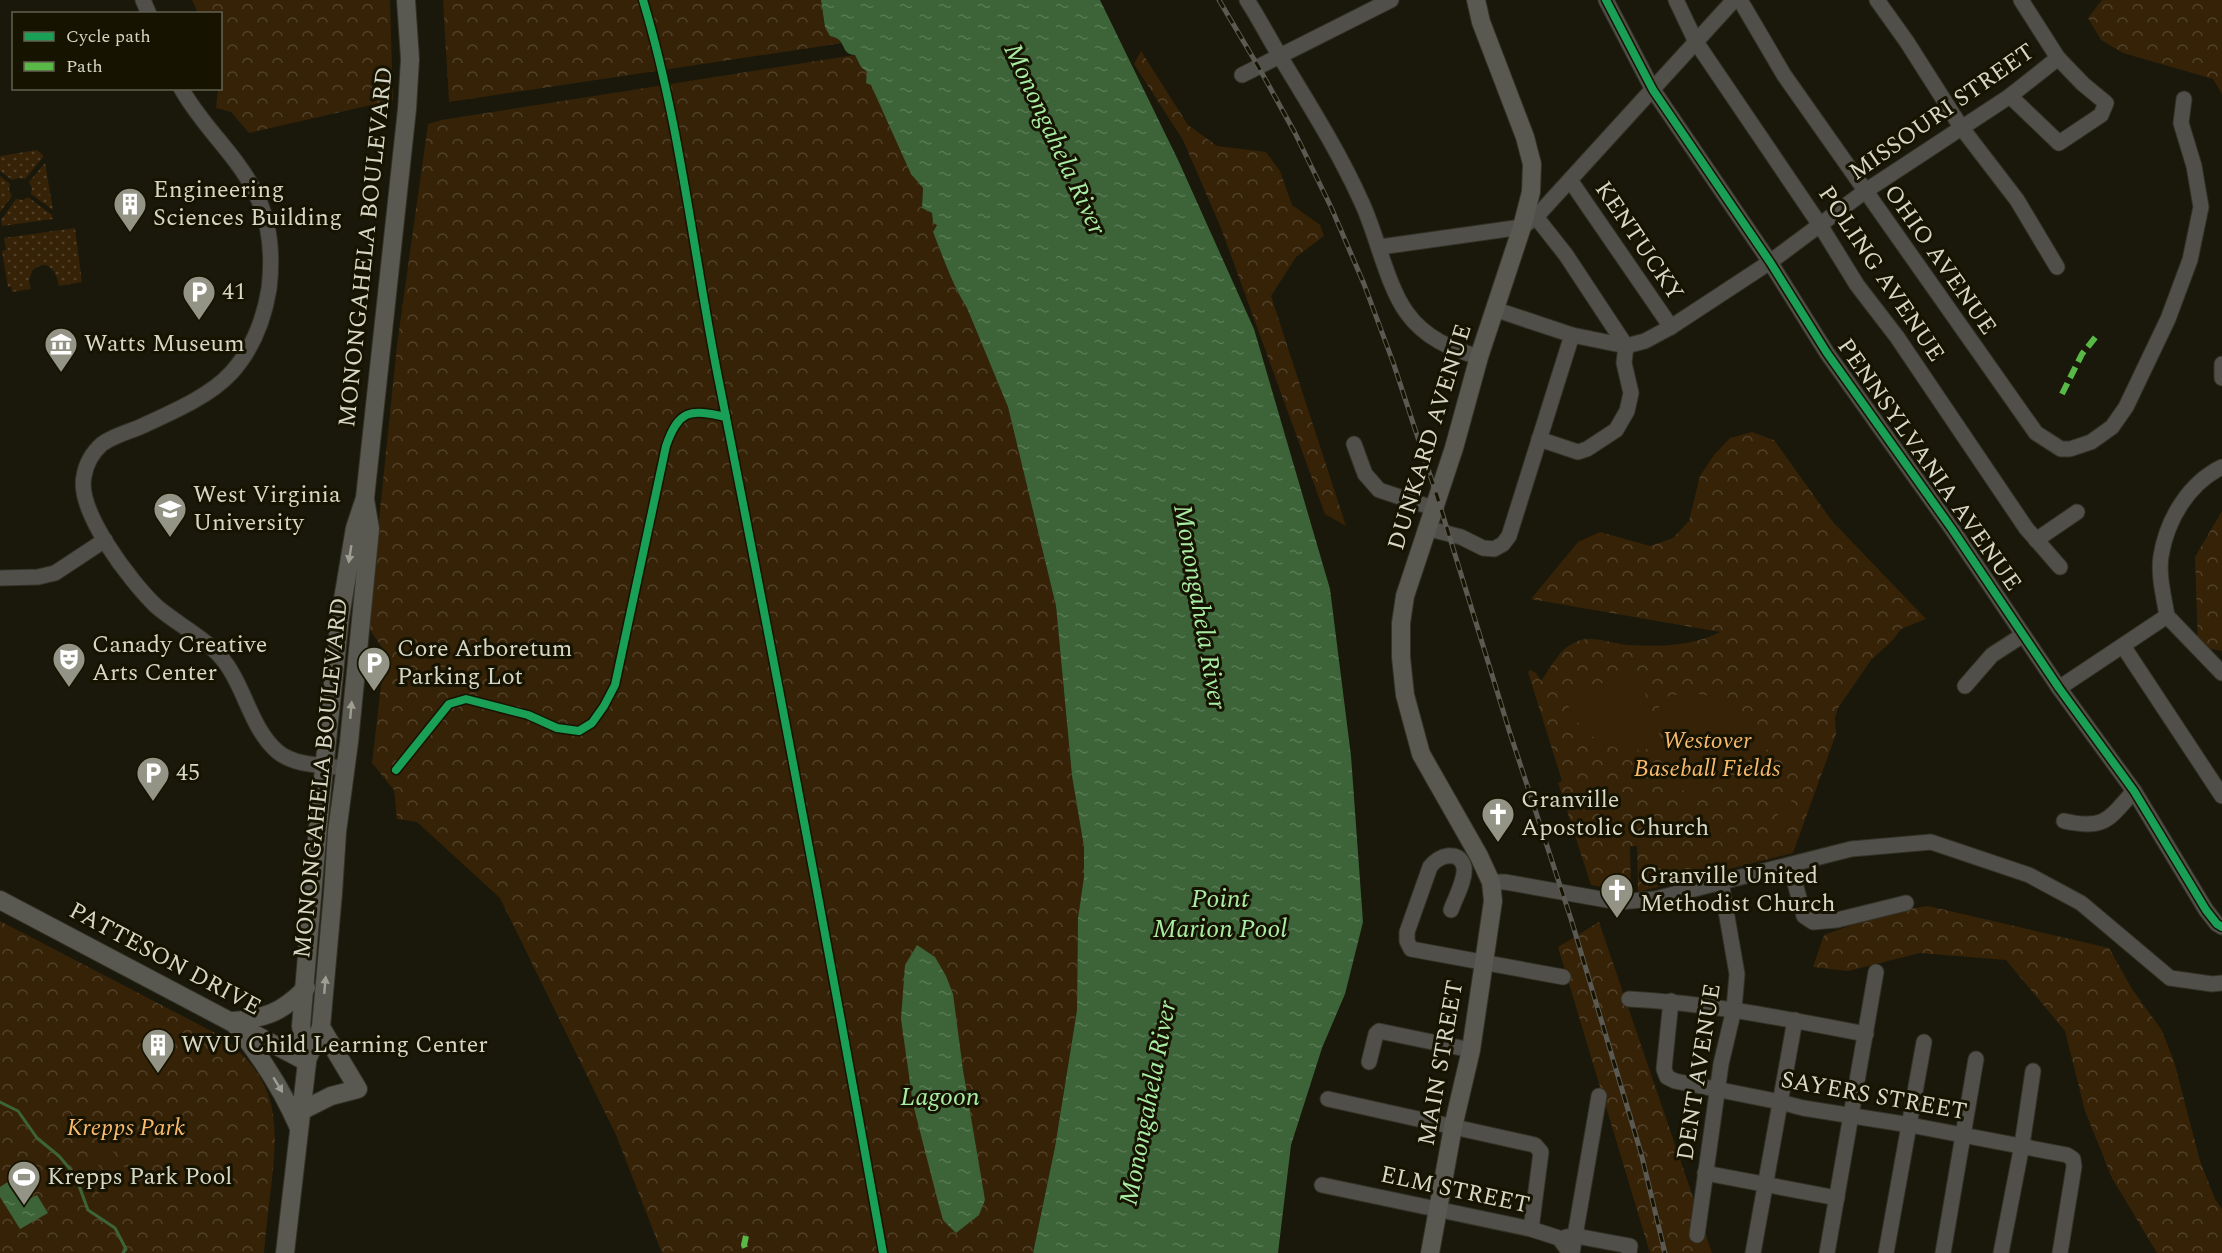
<svg xmlns="http://www.w3.org/2000/svg" width="2222" height="1253" font-family="Spectral,serif">
  <defs>
    <pattern id="grass-dots" width="8" height="8" patternUnits="userSpaceOnUse" patternTransform="scale(1.5)"><rect width="8" height="8" fill="#362207"/><path d="M2 2h.1M6 6h.1" fill="none" stroke="#52412a" stroke-width="1.8" stroke-linecap="round"/></pattern>
    <pattern id="forest-crowns" width="20" height="18" patternUnits="userSpaceOnUse" patternTransform="scale(1.5)"><rect width="20" height="18" fill="#362207"/><path d="M2 6a3 3 0 1 1 6 0M12 15a3 3 0 1 1 6 0" fill="none" stroke="#52412a"/></pattern>
    <pattern id="water-ripples" width="26" height="14" patternUnits="userSpaceOnUse" patternTransform="scale(1.5)"><rect width="26" height="14" fill="#3c6438"/><path d="M2 4q2-2 4 0t4 0M15 11q2-2 4 0t4 0" fill="none" stroke="#577953"/></pattern>
  </defs>
  <rect width="100%" height="100%" fill="#19180b"/>
  <g fill="url(#grass-dots)">
    <polygon points="37,150 44,156 25,179 18,178 12,180 0,171 0,156"/>
    <polygon points="45,163 53,210 31,194 32,188 29,182"/>
    <polygon points="0,176 10,184 9,190 12,196 0,212"/>
    <polygon points="28,197 52,215 53,219 2,226 1,220 16,199 23,200"/>
    <path d="M75,228L82,282L59,286C56,270 47,257 32,271L29,281L31,289L12,292L11,287H8L2,251L6,250L4,238Z"/>
  </g>
  <g fill="url(#forest-crowns)">
    <polygon points="192,0 390,0 393,100 249,133 231,112 216,108 218,89 220,88 220,14 198,13"/>
    <polygon points="443,0 821,0 825,27 843,43 449,102"/>
    <polygon points="2102,0 2222,0 2222,94 2213,79 2123,53 2101,40 2088,18"/>
    <polygon points="1141,51 1188,125 1217,146 1266,152 1280,171 1292,205 1320,225 1324,236 1296,257 1271,296 1346,526 1325,514 1221,228 1183,140 1134,64"/>
    <path d="M855,55L861,67L867,72L911,173L923,189L922,208L932,213L933,223L937,224L933,232C943,258 952,284 967,308L1008,407L1056,606L1072,776L1084,847V877L1078,918L1077,1010L1055,1147L1033,1253H662L616,1135L500,898L417,822L397,819L394,790L372,763L385,652L368,627L397,345L428,124L441,120Z"/>
    <path d="M1752,432L1774,440L1832,521L1926,619L1901,629L1892,641L1871,660L1838,708L1835,718L1836,734L1793,853L1638,892L1637,846H1630L1631,892L1591,885L1558,783L1562,781L1528,672L1530,670L1536,673L1541,681C1550,669 1557,653 1570,645C1590,632 1608,644 1629,645C1658,647 1693,646 1720,632L1531,599L1578,542L1600,532L1650,546L1673,538L1689,521L1700,476L1714,455L1730,438Z"/>
    <polygon points="2222,511 2222,651 2198,646 2195,557"/>
    <polygon points="1928,906 2109,948 2132,989 2161,1029 2174,1061 2200,1161 2215,1199 2222,1209 2222,1253 2157,1253 2112,1178 2085,1111 2065,1031 2006,960 1920,953 1848,971 1813,967 1824,935 1888,912"/>
    <path d="M0,921L219,1035C276,1077 279,1114 272,1180C269,1204 266,1229 264,1253H0Z"/>
    <polygon points="1599,922 1712,1253 1650,1253 1558,947"/>
  </g>
  <g fill="#362207">
    <path d="M1632,672H1637L1639,676L1662,743C1625,763 1579,739 1567,702L1576,693Z"/>
    <path d="M1684,693C1722,693 1754,713 1768,749L1691,794L1682,790L1657,699Z"/>
    <polygon points="1788,791 1799,825 1783,830 1772,797"/>
    <polygon points="110,1148 131,1176 118,1186 96,1158"/>
    <polygon points="94,1160 116,1188 103,1198 81,1170"/>
  </g>
  <g fill="url(#water-ripples)">
    <path d="M821,0H1100L1179,162L1254,329L1330,589L1351,756L1363,922L1345,994L1322,1048L1291,1145L1278,1253H1033L1055,1147L1077,1010L1078,918L1084,877V847L1072,776L1056,606L1008,407L967,308C952,284 943,257 933,232L937,225L933,223L932,213L922,208L923,188L911,174L871,85L866,83L867,72L861,67L855,55C839,54 848,39 830,36L825,27Z"/>
    <polygon points="917,945 935,957 946,976 953,994 963,1070 985,1200 979,1215 956,1233 943,1220 938,1202 913,1104 901,1019 905,965"/>
    <polygon points="17,1176 31,1198 37,1195 48,1213 20,1229 0,1197 0,1187"/>
  </g>
  <g fill="none" stroke-linecap="round" stroke-linejoin="round">
    <polyline stroke="#3c6438" stroke-width="3" points="0,1102 18,1111 37,1138 59,1156 75,1175 88,1210 115,1228 126,1249 123,1253"/>
    <defs>
      <g id="minor">
        <polyline points="143,0 149,14"/>
        <path d="M1247,0C1260,20 1271,42 1284,63C1312,109 1340,154 1362,203C1377,235 1387,286 1407,313C1425,338 1451,349 1479,357"/>
        <polyline points="1606,0 1653,90 1770,262 1827,353 1952,529 2059,688 2134,791 2206,910 2217,924 2222,927"/>
        <polyline points="1676,0 1696,42 1820,225 1857,285 1897,337 2026,528 2060,567"/>
        <polyline points="1740,0 1784,75 2036,433 2061,449 2070,449 2091,442 2112,427 2126,407 2168,319 2190,260 2201,207 2194,166 2181,123 2184,99"/>
        <polyline points="1877,0 1907,42 1961,127 2017,200 2057,267"/>
        <polyline points="1242,75 1391,0"/>
        <path d="M181,88C201,125 235,153 254,190C270,220 273,256 269,289C264,319 252,350 231,373C209,397 170,413 140,427C128,432 113,436 102,444C93,452 86,464 84,476C76,511 131,582 156,606C179,626 209,639 227,665C246,692 252,730 278,752C295,766 324,765 345,768"/>
        <polyline points="2010,96 2059,143 2101,115 2106,103 2083,84 2058,58 2021,0"/>
        <polyline points="1570,180 1671,327"/>
        <polyline points="1536,217 1566,255 1626,346 1624,363 1631,393 1627,411 1616,430 1587,449 1578,452 1539,439"/>
        <polyline points="1380,247 1522,227 1536,217 1734,0"/>
        <polyline points="1494,309 1572,335 1626,346 1645,341 1671,327 1770,262 1864,192 2010,96 2058,58"/>
        <polyline points="2222,364 2222,378"/>
        <polyline points="1354,444 1365,474 1379,490 1433,508"/>
        <polyline points="1426,528 1461,537 1483,548 1494,549 1503,544 1509,536 1572,335"/>
        <polyline points="2036,540 2077,512"/>
        <polyline points="0,578 38,577 55,573 105,540"/>
        <polyline points="2167,616 2222,673"/>
        <polyline points="2123,646 2222,796"/>
        <polyline points="1965,686 1992,655 2023,635"/>
        <path d="M2059,688L2167,616C2164,597 2158,575 2161,556C2167,519 2189,483 2222,467"/>
        <path d="M2064,821C2105,830 2108,820 2134,791"/>
        <polyline points="1790,865 1804,916 1813,922 1837,920 1906,903"/>
        <polyline points="1491,882 1505,882 1618,902 1655,899 1851,849 1931,842 2029,875 2081,903 2170,978 2212,984 2222,983"/>
        <path d="M1451,910C1455,898 1466,880 1464,867C1460,849 1438,855 1430,867L1407,932V941L1411,949L1563,977"/>
        <path d="M1629,999C1709,1003 1787,1019 1866,1034"/>
        <polyline points="1671,1001 1664,1069 1667,1077 1675,1081 1780,1102 1803,1108 1910,1125 2067,1155 2073,1159 2074,1167 2060,1253"/>
        <polyline points="1369,1062 1376,1034 1379,1031 1471,1050"/>
        <polyline points="1328,1099 1535,1145 1541,1152 1531,1229"/>
        <polyline points="1705,1173 1837,1198"/>
        <polyline points="1322,1185 1531,1229 1559,1238 1570,1253"/>
        <polyline points="1697,1235 1721,1064 1734,1009 1737,974 1721,882"/>
        <polyline points="1566,1237 1576,1236 1630,1246 1629,1253"/>
        <polyline points="1572,1253 1599,1096"/>
        <polyline points="1753,1253 1795,1020"/>
        <polyline points="1827,1253 1876,972"/>
        <polyline points="1886,1253 1924,1042"/>
        <polyline points="1943,1253 1976,1059"/>
        <polyline points="2001,1253 2022,1145 2033,1071"/>
      </g>
      <g id="major">
        <polyline points="0,900 307,1062"/>
        <path d="M232,1021C266,1018 281,1013 306,988"/>
        <path d="M237,1027C262,1058 283,1091 299,1128"/>
        <polyline points="307,1060 321,1027 333,893 337,832 349,742 370,529 365,499"/>
        <polyline points="301,1111 331,1096 358,1089 321,1027"/>
        <polyline points="285,1253 307,1062 301,1026 318,827 340,617 355,528 365,498 407,109 410,59 406,0"/>
        <polyline points="1430,1253 1453,1127 1471,1050 1493,901 1491,882 1479,856 1421,754 1405,695 1401,657 1401,623 1405,596 1454,448 1479,357 1522,227 1531,192 1532,164 1525,137 1481,22 1476,0"/>
      </g>
    </defs>
    <use href="#minor" stroke="#333226" stroke-width="17"/>
    <use href="#major" stroke="#333226" stroke-width="20"/>
    <use href="#minor" stroke="#504f4a" stroke-width="15"/>
    <use href="#major" stroke="#5a5951" stroke-width="18"/>
    <defs>
      <polyline id="rail" points="1219,0 1258,66 1295,133 1331,207 1364,284 1393,362 1437,496 1509,730 1571,919 1641,1153 1665,1253"/>
    </defs>
    <use href="#rail" stroke="#5a5952" stroke-width="5"/>
    <use href="#rail" stroke="#161400" stroke-width="3" stroke-dasharray="9" stroke-linecap="butt"/>
    <g stroke="#58b947" stroke-width="6" stroke-dasharray="12 6" stroke-linecap="butt">
      <polyline points="2062,394 2082,354 2098,334"/>
      <polyline points="746,1236 744,1245 747,1253"/>
    </g>
    <defs>
      <g id="cycleway">
        <path d="M643,0C680,123 693,252 718,377C776,668 831,961 883,1253"/>
        <polyline points="1606,0 1653,90 1770,262 1827,353 1952,529 2059,688 2134,791 2206,910 2217,924 2222,927"/>
        <path d="M396,770L449,704L466,699L528,715L557,728L579,731L592,723L604,706L615,685L666,446C679,409 690,409 726,417"/>
      </g>
    </defs>
    <use href="#cycleway" stroke="#161400" stroke-width="11"/>
    <use href="#cycleway" stroke="#1a9f57" stroke-width="8"/>
  </g>
  <defs><path id="oneway-solid" d="M-6-.8H1V-3.2L6.5 0L1 3.2V.8H-6Z" transform="scale(1.5)"/></defs>
  <g fill="#9f9e92">
    <use href="#oneway-solid" transform="translate(350 554) rotate(99)"/>
    <use href="#oneway-solid" transform="translate(351 710) rotate(-85)"/>
    <use href="#oneway-solid" transform="translate(325 985) rotate(-85)"/>
    <use href="#oneway-solid" transform="translate(278 1085) rotate(59)"/>
  </g>
  <defs>
    <symbol id="building-pin" viewBox="-11 -11 22 30"><path d="M0 17L-7.5 6A9.5 9.5 0 1 1 7.5 6Z" fill="#949486" stroke="#161400"/><path d="M-4-6H4V6H1V3H-1V6H-4ZM-2.5-4.3h1.7v1.8h-1.7ZM.8-4.3h1.7v1.8H.8ZM-2.5-1h1.7V.8h-1.7ZM.8-1h1.7V.8H.8Z" fill="#fff"/></symbol>
    <symbol id="parking-pin" viewBox="-11 -11 22 30"><path d="M0 17L-7.5 6A9.5 9.5 0 1 1 7.5 6Z" fill="#949486" stroke="#161400"/><path d="M-3.5-5.5H1a3.5 3.5 0 0 1 0 7H-1V5.5H-3.5ZM-1-3.4V-.6H.8a1.4 1.4 0 0 0 0-2.8Z" fill="#fff"/></symbol>
    <symbol id="museum-pin" viewBox="-11 -11 22 30"><path d="M0 17L-7.5 6A9.5 9.5 0 1 1 7.5 6Z" fill="#949486" stroke="#161400"/><path d="M0-6L6-3V-2H-6V-3ZM-5-1h2V3h-2ZM-1-1h2V3h-2ZM3-1h2V3H3ZM-6 4H6V6H-6Z" fill="#fff"/></symbol>
    <symbol id="university-pin" viewBox="-11 -11 22 30"><path d="M0 17L-7.5 6A9.5 9.5 0 1 1 7.5 6Z" fill="#949486" stroke="#161400"/><path d="M0-5L7-2L0 1L-7-2ZM-4 1L0 2.5L4 1V4Q0 6-4 4Z" fill="#fff"/></symbol>
    <symbol id="theatre-pin" viewBox="-11 -11 22 30"><path d="M0 17L-7.5 6A9.5 9.5 0 1 1 7.5 6Z" fill="#949486" stroke="#161400"/><path d="M-5-5.5Q0-4 5-5.5V0Q5 5 0 6Q-5 5-5 0ZM-3.3-2.5H-1v1.5H-3.3ZM1-2.5H3.3v1.5H1ZM-2.8 1Q0 5.5 2.8 1Z" fill="#fff"/></symbol>
    <symbol id="church-pin" viewBox="-11 -11 22 30"><path d="M0 17L-7.5 6A9.5 9.5 0 1 1 7.5 6Z" fill="#949486" stroke="#161400"/><path d="M-1.2-6h2.4v3.5h3.3v2.4h-3.3V6h-2.4V-.1h-3.3v-2.4h3.3Z" fill="#fff"/></symbol>
    <symbol id="stadium-pin" viewBox="-11 -11 22 30"><path d="M0 17L-7.5 6A9.5 9.5 0 1 1 7.5 6Z" fill="#949486" stroke="#161400"/><path d="M0-5a6.5 5 0 1 0 0 10a6.5 5 0 1 0 0-10ZM-3.5-1.8h7v3.6h-7Z" fill="#fff"/></symbol>
  </defs>
  <g fill-rule="evenodd">
    <use href="#building-pin" x="111" y="185" width="38" height="52"/>
    <use href="#parking-pin" x="180" y="273" width="38" height="52"/>
    <use href="#museum-pin" x="42" y="325" width="38" height="52"/>
    <use href="#university-pin" x="151" y="490" width="38" height="52"/>
    <use href="#theatre-pin" x="50" y="640" width="38" height="52"/>
    <use href="#parking-pin" x="355" y="644" width="38" height="52"/>
    <use href="#parking-pin" x="134" y="754" width="38" height="52"/>
    <use href="#church-pin" x="1479" y="795" width="38" height="52"/>
    <use href="#church-pin" x="1598" y="871" width="38" height="52"/>
    <use href="#building-pin" x="139" y="1026" width="38" height="52"/>
    <use href="#stadium-pin" x="5" y="1158" width="38" height="52"/>
  </g>
  <g text-anchor="middle" dominant-baseline="central" stroke-width="6" stroke-linejoin="round" paint-order="stroke">
    <g font-size="24" fill="#d7d7c8" stroke="#161400">
      <text transform="translate(1942 112) rotate(-35)">MISSOURI STREET</text>
      <text transform="translate(1639 241) rotate(56)">KENTUCKY</text>
      <text transform="translate(366 247) rotate(-84)">MONONGAHELA BOULEVARD</text>
      <text transform="translate(1940 260) rotate(55)">OHIO AVENUE</text>
      <text transform="translate(1881 274) rotate(56)">POLING AVENUE</text>
      <text transform="translate(1430 437) rotate(-73)">DUNKARD AVENUE</text>
      <text transform="translate(1929 465) rotate(55)">PENNSYLVANIA AVENUE</text>
      <text transform="translate(321 778) rotate(-84)">MONONGAHELA BOULEVARD</text>
      <text transform="translate(165 959) rotate(28)">PATTESON DRIVE</text>
      <text transform="translate(1441 1063) rotate(-80)">MAIN STREET</text>
      <text transform="translate(1699 1072) rotate(-81)">DENT AVENUE</text>
      <text transform="translate(1874 1096) rotate(10)">SAYERS STREET</text>
      <text transform="translate(1455 1190) rotate(12)">ELM STREET</text>
    </g>
    <g font-size="24" fill="#d7d7c8" stroke="#161400" text-anchor="start">
      <text x="153" y="190">Engineering<tspan x="153" dy="28">Sciences Building</tspan></text>
      <text x="222" y="292">41</text>
      <text x="84" y="344">Watts Museum</text>
      <text x="193" y="495">West Virginia<tspan x="193" dy="28">University</tspan></text>
      <text x="92" y="645">Canady Creative<tspan x="92" dy="28">Arts Center</tspan></text>
      <text x="397" y="649">Core Arboretum<tspan x="397" dy="28">Parking Lot</tspan></text>
      <text x="176" y="773">45</text>
      <text x="1521" y="800">Granville<tspan x="1521" dy="28">Apostolic Church</tspan></text>
      <text x="1640" y="876">Granville United<tspan x="1640" dy="28">Methodist Church</tspan></text>
      <text x="181" y="1045">WVU Child Learning Center</text>
      <text x="47" y="1177">Krepps Park Pool</text>
    </g>
    <g font-size="24" font-style="italic" fill="#faba6e" stroke="#161400">
      <text x="1707" y="741">Westover<tspan x="1707" dy="28">Baseball Fields</tspan></text>
      <text x="126" y="1128">Krepps Park</text>
    </g>
    <g font-size="26" font-style="italic" fill="#a9eca3" stroke="#161400">
      <text transform="translate(1055 139) rotate(65)">Monongahela River</text>
      <text transform="translate(1200 607) rotate(80)">Monongahela River</text>
      <text x="1220" y="899">Point<tspan x="1220" dy="30">Marion Pool</tspan></text>
      <text x="940" y="1097">Lagoon</text>
      <text transform="translate(1148 1103) rotate(-79)">Monongahela River</text>
    </g>
  </g>
  <rect x="12" y="12" width="210" height="78" fill="#161400" stroke="#636250" stroke-width="1.5"/>
  <rect x="24" y="32" width="30" height="9" fill="#1a9f57" stroke="#636250" stroke-width="1.5"/>
  <text x="66" y="42" font-size="18" fill="#d7d7c8">Cycle path</text>
  <rect x="24" y="62" width="30" height="9" fill="#58b947" stroke="#636250" stroke-width="1.5"/>
  <text x="66" y="72" font-size="18" fill="#d7d7c8">Path</text>
</svg>
